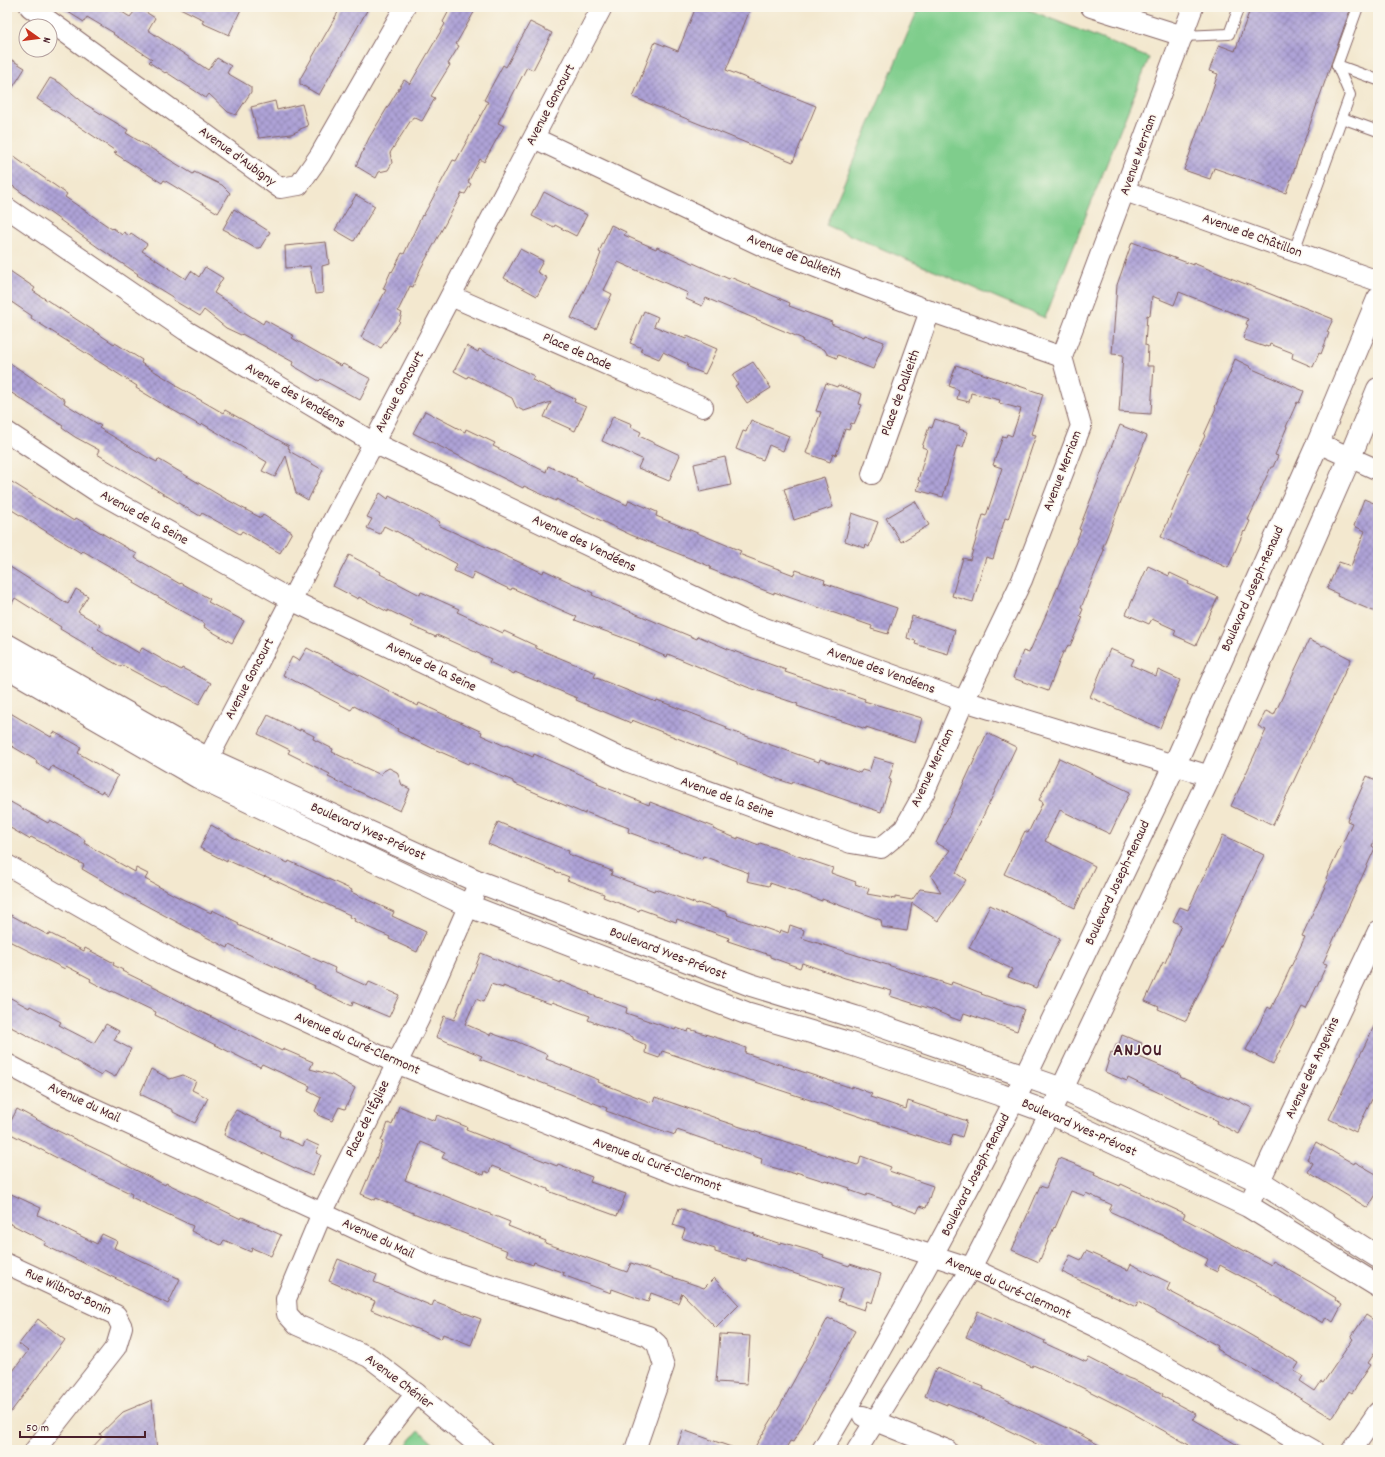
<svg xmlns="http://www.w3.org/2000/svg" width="1385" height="1457" font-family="Dekko,sans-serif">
  <defs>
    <pattern id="building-cross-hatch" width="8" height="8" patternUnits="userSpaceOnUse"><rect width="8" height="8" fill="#aea3d7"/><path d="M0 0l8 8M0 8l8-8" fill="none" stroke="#9084af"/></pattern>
  </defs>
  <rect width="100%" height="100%" fill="#fbf7ec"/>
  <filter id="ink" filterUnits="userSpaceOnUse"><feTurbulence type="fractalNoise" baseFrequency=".025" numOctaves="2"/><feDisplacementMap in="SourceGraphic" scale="8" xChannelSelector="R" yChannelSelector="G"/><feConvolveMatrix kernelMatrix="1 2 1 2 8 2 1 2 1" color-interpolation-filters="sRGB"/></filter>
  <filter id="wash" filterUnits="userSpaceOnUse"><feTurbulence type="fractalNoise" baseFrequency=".012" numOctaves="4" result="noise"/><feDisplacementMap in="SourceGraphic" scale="16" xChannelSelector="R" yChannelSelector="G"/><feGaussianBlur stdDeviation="0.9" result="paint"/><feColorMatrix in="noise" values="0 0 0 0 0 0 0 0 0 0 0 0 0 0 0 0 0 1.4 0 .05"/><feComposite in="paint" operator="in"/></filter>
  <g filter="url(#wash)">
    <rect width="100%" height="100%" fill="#f3e8cf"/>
    <g fill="#7fcd8c" stroke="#64765c">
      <polygon points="919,7 1022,7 1149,58 1045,318 826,225"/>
      <polygon points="419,1430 440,1450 402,1450"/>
    </g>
    <g id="blocks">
      <g fill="url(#building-cross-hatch)">
        <polygon points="60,7 114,7 130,17 138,7 155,18 148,30 208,70 217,58 231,66 227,73 251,87 251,92 236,115 228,112 209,94 206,98 166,72 165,73 149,62 152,59 113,34 114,33 87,17 84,22"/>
        <polygon points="178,7 242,7 229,35 202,23 204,20"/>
        <polygon points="341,7 369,7 319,95 300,84 300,79"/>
        <polygon points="451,7 477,7 456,44 459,46 448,64 450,65 431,96 435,98 422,121 413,117 390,153 392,163 388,170 379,172 376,178 356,166 369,138 404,80 410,84 445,24 443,22"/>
        <polygon points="696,7 751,7 726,70 816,106 793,162 633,97 655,42 678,51"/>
        <polygon points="1251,7 1351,7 1286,193 1214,168 1210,179 1184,170 1218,74 1209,71 1219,45 1235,51"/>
        <polygon points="530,22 552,33 533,70 527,67 498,123 504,126 484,162 480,159 468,182 471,184 465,194 462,193 421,268 413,287 410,286 398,311 402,313 399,323 381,348 361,337 386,290 383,289 391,271 392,272 402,253 404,254 422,215 423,216 427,209 453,160 456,161 488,102 484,100 503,65 506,67"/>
        <polygon points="7,57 25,68 7,97"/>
        <polygon points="50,78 60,83 85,104 128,130 126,133 193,174 194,172 222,185 230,193 218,213 164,180 162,183 114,153 117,152 80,127 37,99"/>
        <polygon points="275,101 277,110 302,104 308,126 300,129 300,130 291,134 259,138 251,107"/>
        <polygon points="7,152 67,194 65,197 112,229 113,228 122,235 124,232 129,236 131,233 147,244 142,251 186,279 191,271 199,277 205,267 223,278 214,293 263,324 265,320 294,336 292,338 341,366 343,364 371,379 360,400 321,379 319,381 292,365 293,362 242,334 241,335 226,328 204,310 200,316 173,300 174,298 137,275 138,274 99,248 7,182"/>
        <polygon points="544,192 587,215 576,236 555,225 554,227 532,216"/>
        <polygon points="356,195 375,206 354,241 335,230"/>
        <polygon points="234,209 270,232 260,248 255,248 229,233 229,232 223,229"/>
        <polygon points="611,225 626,232 624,235 656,249 657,247 729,279 730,277 790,303 789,306 832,322 831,324 864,337 865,335 884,342 873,369 838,355 837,358 827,354 825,350 802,341 803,339 706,298 702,306 686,299 688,293 618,262 604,290 612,294 596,329 571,318 598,261 601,253 599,252"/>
        <polygon points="326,242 329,264 322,266 323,293 315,294 310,266 286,268 285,246"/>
        <polygon points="1132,242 1193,265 1193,263 1333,319 1327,332 1329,333 1321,354 1319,353 1313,367 1292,358 1293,353 1270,344 1269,347 1265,346 1265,347 1245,340 1243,338 1248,325 1246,324 1248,319 1179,292 1174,305 1152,296 1150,316 1147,315 1145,345 1148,346 1147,366 1154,366 1151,412 1151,414 1119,412 1123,355 1112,354 1117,285"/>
        <polygon points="520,249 543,261 537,272 547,278 537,296 504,278"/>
        <polygon points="7,269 35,288 33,291 114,344 115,343 142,360 141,363 177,385 176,386 223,413 225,410 289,446 288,448 290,449 289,451 323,470 308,500 296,493 286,456 275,477 262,471 267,462 203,424 201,426 164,405 136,388 137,386 31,318 32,316 7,299"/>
        <polygon points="644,311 658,317 654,326 686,339 687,336 717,349 705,374 687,367 688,364 663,352 659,359 640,351 642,348 630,343"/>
        <polygon points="467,346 478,352 479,349 534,376 532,380 575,399 574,402 586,407 575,431 544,417 551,402 524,411 516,407 512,398 468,376 467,378 454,371"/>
        <polygon points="1235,359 1251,367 1250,368 1304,391 1299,403 1297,402 1286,427 1287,427 1275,455 1278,456 1273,467 1271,467 1260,491 1261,492 1248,520 1250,521 1245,532 1244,531 1228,568 1161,537 1189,472 1187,471 1205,436 1204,435 1216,408 1215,407 1231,371 1230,371"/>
        <polygon points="7,361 65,400 64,403 101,426 99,428 147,457 157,462 158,459 224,498 261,518 263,515 292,532 280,553 242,531 240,534 202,513 200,516 97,454 99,450 75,437 62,428 63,426 7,390"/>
        <polygon points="753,362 771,388 747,403 735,386 738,384 732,375"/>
        <polygon points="956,365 1043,394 1031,434 1036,435 1008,519 1005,518 993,559 986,557 973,602 952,596 963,558 970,560 983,515 986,516 1002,468 993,465 1003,436 1006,437 1007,434 1012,436 1021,409 999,403 1000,400 971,393 969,402 957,399 959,390 949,386"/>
        <polygon points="826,383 837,387 838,385 862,394 859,404 862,405 854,424 851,423 849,430 845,429 836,455 833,454 830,462 806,453 821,412 816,411"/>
        <polygon points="425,411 465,432 466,429 495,443 493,446 546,472 548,466 577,479 576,481 627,505 629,500 657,512 656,516 741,551 739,554 794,575 796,570 825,580 824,583 897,608 888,634 871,629 872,626 774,592 774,594 735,579 710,569 711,567 702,563 631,535 556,499 556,501 524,486 523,488 413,433"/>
        <polygon points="613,416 632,424 631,427 641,432 639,436 680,455 669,481 638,468 642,459 602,441"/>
        <polygon points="935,419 960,427 959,429 968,432 963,447 957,446 943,497 917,490 920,481 918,480 927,449 922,447 929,427 932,428"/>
        <polygon points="751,420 789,436 783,451 769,445 763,460 736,449 743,431 746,432"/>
        <polygon points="1120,425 1147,436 1102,549 1104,550 1081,608 1083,609 1080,616 1083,617 1070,646 1068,645 1065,652 1063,652 1048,691 1013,678 1023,651 1029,653 1049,608 1081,530 1079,529"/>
        <polygon points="725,457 731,485 700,492 694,464"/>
        <polygon points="824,477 833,507 794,520 784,489"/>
        <polygon points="7,479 74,521 76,518 137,554 135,558 180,584 181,583 210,599 208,602 244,621 232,643 204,627 205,624 134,583 135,581 83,551 81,553 7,507"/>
        <polygon points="380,493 388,499 389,496 440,522 438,525 543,573 544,570 593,593 592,595 610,603 697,639 698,636 728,649 786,670 785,672 865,699 864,701 922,718 915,743 866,727 866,729 797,706 798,704 747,687 668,654 667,657 639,645 640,644 575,620 577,617 512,588 511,590 474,572 471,579 454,571 457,564 396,531 396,532 384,526 380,534 367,528 372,519 367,517"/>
        <polygon points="1364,499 1376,504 1378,501 1378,613 1337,596 1338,594 1327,589 1339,562 1351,566 1365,531 1354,526"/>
        <polygon points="915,501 929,525 901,542 886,518"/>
        <polygon points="852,513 878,522 869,547 866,545 865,548 845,541"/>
        <polygon points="349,555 381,572 380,574 420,595 421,592 459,609 457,612 503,633 504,631 536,646 536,648 596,673 594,677 656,702 657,700 727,727 726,729 819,762 820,759 860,773 862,770 869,772 874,757 894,763 889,779 891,780 881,812 793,782 792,784 772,777 737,764 737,762 632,720 631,723 576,700 577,698 515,672 514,674 489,662 491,659 437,635 436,637 411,626 413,622 388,610 388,612 359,597 358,599 333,586"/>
        <polygon points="7,565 68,604 76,589 88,596 78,612 100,625 98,629 139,653 142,648 181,670 182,668 211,683 199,704 164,686 163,687 122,665 121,667 93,650 94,649 60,629 61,627 15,598 7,612"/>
        <polygon points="1148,566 1169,576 1170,573 1189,582 1188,584 1218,597 1196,645 1174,635 1176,630 1152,619 1149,624 1126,614"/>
        <polygon points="912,616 955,630 948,654 915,644 916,641 907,638"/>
        <polygon points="1309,640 1323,646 1324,645 1351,659 1273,825 1259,818 1258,819 1231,806 1266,730 1258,726 1266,711 1274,715"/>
        <polygon points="307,648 418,706 419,703 482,732 481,735 505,746 506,745 533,757 534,754 598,782 597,784 649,805 650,802 714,827 713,829 738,839 738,837 759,845 760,843 833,868 831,873 856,882 855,884 869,889 867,894 895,899 895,897 912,900 920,889 941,892 931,876 950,850 936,843 987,733 1016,747 956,873 966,880 938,921 912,903 907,931 882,927 881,920 822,899 822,901 770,883 769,886 747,881 749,873 703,856 702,859 628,832 629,828 585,812 585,814 513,783 513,781 469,762 468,764 434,749 397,731 398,729 354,706 351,710 283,675 292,657 299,661"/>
        <polygon points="1110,649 1134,659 1131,665 1156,676 1158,670 1180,680 1160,728 1090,697"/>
        <polygon points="7,711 51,737 54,732 81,747 78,753 118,776 108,795 102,791 101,793 52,766 49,771 36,763 37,761 10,745 12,742 7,739"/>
        <polygon points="268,715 300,731 300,729 314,736 313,739 333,749 332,752 381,775 382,772 389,768 397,772 402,785 410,789 400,811 328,777 330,774 288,753 290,750 258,734"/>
        <polygon points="1059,758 1130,792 1110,834 1060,810 1045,841 1095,866 1075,908 1004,874 1025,831 1028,833 1043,802 1039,800"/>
        <polygon points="1367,776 1378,781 1378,832 1372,846 1375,848 1323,963 1327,964 1306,1009 1302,1007 1273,1064 1246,1050 1268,1007 1271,1009 1305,937 1302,936 1328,880 1326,878 1352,823 1347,821"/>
        <polygon points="7,800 48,823 50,820 77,835 85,840 84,843 135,872 136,868 148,874 145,879 174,895 211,913 212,910 239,923 238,925 335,968 334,971 367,986 369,982 399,995 389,1017 353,1002 352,1006 314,988 315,986 229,945 228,948 192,930 115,889 115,888 82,869 84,865 31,837 29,839 7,826"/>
        <polygon points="498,822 538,839 569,851 568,854 612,871 611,875 654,891 655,889 697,904 698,903 728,913 727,915 779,933 780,930 788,933 790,925 804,930 802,938 951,985 952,982 982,993 981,994 1024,1009 1017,1031 964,1013 961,1021 950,1017 934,1010 890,996 892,991 845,978 802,963 800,968 770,957 770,955 728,941 729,938 677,919 676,922 640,909 639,911 603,897 604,894 567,880 569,877 488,844"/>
        <polygon points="211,825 238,840 288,863 289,861 352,890 351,892 394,912 392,916 426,932 417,952 389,939 390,937 354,921 355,919 349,917 350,915 265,876 264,877 227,860 227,862 200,848"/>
        <polygon points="1223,835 1264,855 1186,1021 1158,1009 1159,1007 1145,1001 1163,962 1165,963 1181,925 1173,921 1180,907 1188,910"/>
        <polygon points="990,905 1060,939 1036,988 1008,977 1012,969 969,948"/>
        <polygon points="7,913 48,935 49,933 84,951 85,948 114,963 113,965 123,970 122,971 159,989 158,990 195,1009 282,1051 283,1049 313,1062 310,1069 332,1075 355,1088 345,1109 339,1107 332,1121 318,1115 319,1114 315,1111 321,1098 308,1091 310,1086 262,1064 260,1067 155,1015 156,1012 112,991 111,992 90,981 91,979 66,966 65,969 7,940"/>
        <polygon points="481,953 517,968 517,966 560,983 560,981 590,993 589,994 627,1008 626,1013 675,1030 676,1028 688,1032 689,1029 724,1040 746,1048 745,1053 852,1088 852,1086 872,1094 870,1097 906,1109 908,1101 967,1121 962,1137 953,1134 949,1146 662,1051 659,1058 645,1053 646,1045 633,1039 633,1037 588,1020 590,1016 552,1002 551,1004 545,1002 503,986 503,988 491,984 483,1002 476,999 465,1024 490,1035 491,1033 513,1041 513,1040 548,1055 546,1059 599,1080 598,1082 653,1103 655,1097 719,1119 719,1120 857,1165 859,1164 861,1156 891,1167 889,1171 933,1186 926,1208 920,1206 917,1213 892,1204 892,1202 867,1194 866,1196 849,1190 850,1188 825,1180 824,1181 796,1172 796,1174 761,1164 762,1159 677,1130 675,1135 606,1111 607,1108 480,1059 482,1056 436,1037 444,1016 454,1020 464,994 463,993 469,979 470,980"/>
        <polygon points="7,996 29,1008 30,1006 61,1022 59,1025 94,1043 106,1024 119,1031 114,1040 131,1049 115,1077 104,1071 101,1076 82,1065 82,1064 7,1025"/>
        <polygon points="1378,1018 1378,1087 1356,1132 1329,1119"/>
        <polygon points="1122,1035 1142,1043 1137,1056 1175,1072 1181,1076 1180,1077 1229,1099 1230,1097 1252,1108 1239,1134 1217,1123 1218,1121 1128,1078 1127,1081 1105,1072 1111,1052 1113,1053 1117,1043 1119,1044"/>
        <polygon points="151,1069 170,1079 183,1075 196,1081 192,1090 208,1098 195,1123 173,1112 173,1110 140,1094"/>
        <polygon points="399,1106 435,1121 437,1115 467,1127 466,1130 557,1166 558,1164 592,1177 590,1182 626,1194 617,1216 548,1191 548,1189 492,1166 489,1173 485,1171 484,1175 442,1158 445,1152 421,1142 405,1180 510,1222 508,1226 546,1241 545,1243 627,1272 631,1263 704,1288 714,1278 739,1305 716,1328 682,1293 678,1303 651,1293 648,1302 612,1289 611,1293 563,1275 564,1273 534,1262 533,1265 506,1255 508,1251 386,1202 376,1198 375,1200 361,1194 383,1142 381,1141 388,1123 392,1125"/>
        <polygon points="17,1109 56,1130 112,1157 112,1158 165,1185 166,1183 241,1219 242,1217 281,1235 271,1256 252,1248 251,1252 224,1240 221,1245 191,1231 193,1226 131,1197 132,1194 63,1161 7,1132 7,1129"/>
        <polygon points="236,1110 280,1131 279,1136 303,1146 306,1140 319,1146 316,1153 321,1155 312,1176 224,1135 228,1122"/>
        <polygon points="1316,1142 1354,1164 1355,1162 1378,1175 1378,1191 1368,1208 1308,1172 1313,1163 1307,1159"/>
        <polygon points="1059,1158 1095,1172 1094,1175 1120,1186 1121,1184 1185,1214 1183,1218 1271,1265 1273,1261 1312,1283 1336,1298 1335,1300 1342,1305 1333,1322 1326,1317 1323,1323 1266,1291 1267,1290 1220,1265 1217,1272 1205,1266 1208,1259 1164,1236 1109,1211 1112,1205 1086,1193 1085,1196 1071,1191 1055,1228 1054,1227 1039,1262 1012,1250 1040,1186 1046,1188"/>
        <polygon points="7,1192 41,1208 38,1215 97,1244 102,1234 117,1241 114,1248 180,1279 168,1304 61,1252 61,1253 44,1245 46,1242 7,1222"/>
        <polygon points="679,1208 755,1234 754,1235 781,1244 781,1242 808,1250 824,1255 823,1257 849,1266 850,1264 881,1274 872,1303 867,1301 864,1310 838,1301 842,1289 747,1258 746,1261 715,1252 715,1249 682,1238 685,1229 673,1225"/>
        <polygon points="1086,1251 1128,1270 1131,1264 1170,1283 1167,1290 1233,1325 1299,1363 1294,1371 1303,1376 1300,1381 1315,1391 1321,1382 1323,1383 1353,1339 1351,1337 1366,1315 1378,1323 1378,1348 1368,1363 1371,1365 1352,1393 1349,1391 1332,1418 1256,1371 1216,1349 1218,1346 1138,1302 1136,1307 1062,1272 1070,1255 1081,1260"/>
        <polygon points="338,1259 377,1275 374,1282 432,1306 434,1301 481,1319 471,1345 443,1334 441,1339 371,1310 375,1301 329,1281"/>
        <polygon points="978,1311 1045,1341 1044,1343 1086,1362 1089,1358 1128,1378 1139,1382 1163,1394 1162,1396 1196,1414 1193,1419 1246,1450 1186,1450 1189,1445 1127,1410 1069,1381 1033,1365 1032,1367 966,1337"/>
        <polygon points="828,1318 832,1320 832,1319 855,1331 821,1393 793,1442 790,1441 785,1450 753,1450 780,1406"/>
        <polygon points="38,1319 65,1340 7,1417 7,1379 28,1351 19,1344"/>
        <polygon points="720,1334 750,1336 747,1384 716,1382"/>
        <polygon points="936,1368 984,1387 983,1389 1074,1431 1108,1450 1049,1450 985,1419 947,1403 947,1405 925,1396"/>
        <polygon points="152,1400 157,1450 90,1450 102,1437 100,1434 123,1412"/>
        <polygon points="683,1430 734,1448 733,1450 676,1450"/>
      </g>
    </g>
  </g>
  <g filter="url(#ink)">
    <use href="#blocks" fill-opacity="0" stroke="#856564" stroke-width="1"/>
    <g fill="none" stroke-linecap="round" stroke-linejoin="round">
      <defs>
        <g id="service">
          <polyline points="1183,36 1229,34 1239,7"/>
          <polyline points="1337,65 1378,80"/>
          <polyline points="1342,118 1378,131"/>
          <polyline points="1294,251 1350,95 1337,65 1358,7"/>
        </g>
        <g id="minor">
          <polyline points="30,7 280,188 299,185 320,155 405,7"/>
          <polyline points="1091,7 1183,36"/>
          <polyline points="534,138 769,249 930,311 1062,357"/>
          <polyline points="1125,191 1378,281"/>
          <polyline points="7,208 185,330 374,443 743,620 964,701 1210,776"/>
          <polyline points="451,296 703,407"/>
          <polyline points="7,432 96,491 291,600 629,762 851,843 881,848 904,829 924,793 964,701 1022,580 1081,426 1062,357 1193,7"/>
          <polyline points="1318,443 1378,470"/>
          <polyline points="872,474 930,311"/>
          <polyline points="200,774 602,7"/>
          <polyline points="7,865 175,961 396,1063 686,1178 934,1256 971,1268 1098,1328 1313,1450"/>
          <polyline points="479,882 419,1019 322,1213 286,1299 287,1314 297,1325 369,1357 416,1393 484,1450"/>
          <polyline points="7,1064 63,1094 322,1213 435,1266 648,1336 657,1344 664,1366 635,1450"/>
          <polyline points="1248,1206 1378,931"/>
          <polyline points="7,1264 116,1315 122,1327 116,1347 35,1450"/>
          <polyline points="863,1416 947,1450"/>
          <polyline points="372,1450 416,1393"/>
          <path d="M822,1450C891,1336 954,1218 1015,1099"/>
          <polyline points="857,1450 971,1268 1062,1089"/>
          <polyline points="1352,1450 1378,1412"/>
        </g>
        <g id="tertiary">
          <polyline points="7,645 208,759 479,882 751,985 855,1017 1062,1089 1259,1181 1378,1257"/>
          <polyline points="7,667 198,777 469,906 746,1013 845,1042 1001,1095 1050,1113 1248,1206 1378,1286"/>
          <polyline points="1062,1089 1210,776 1350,457 1378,389"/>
          <polyline points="1019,1090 1175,764 1318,443 1378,299"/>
        </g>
      </defs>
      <use href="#service" stroke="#856564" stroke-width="12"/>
      <use href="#minor" stroke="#856564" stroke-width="22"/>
      <use href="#tertiary" stroke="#856564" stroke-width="24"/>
      <use href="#service" stroke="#fff" stroke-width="10"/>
      <use href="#minor" stroke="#fff" stroke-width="20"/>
      <use href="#tertiary" stroke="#fff" stroke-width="22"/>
    </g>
  </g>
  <g text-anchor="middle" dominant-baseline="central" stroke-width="3" stroke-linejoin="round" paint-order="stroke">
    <g font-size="14" fill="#4a1f2b" stroke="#fbf7ec">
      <text transform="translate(551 105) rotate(-62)">Avenue Goncourt</text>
      <text transform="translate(1139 155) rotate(-70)">Avenue Merriam</text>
      <text transform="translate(237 157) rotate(36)">Avenue d'Aubigny</text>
      <text transform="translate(1252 236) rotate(20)">Avenue de Châtillon</text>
      <text transform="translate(794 257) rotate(22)">Avenue de Dalkeith</text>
      <text transform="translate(577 352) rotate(24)">Place de Dade</text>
      <text transform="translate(400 392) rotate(-62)">Avenue Goncourt</text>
      <text transform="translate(901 393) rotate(-70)">Place de Dalkeith</text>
      <text transform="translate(295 396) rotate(31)">Avenue des Vendéens</text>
      <text transform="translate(1063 471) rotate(-69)">Avenue Merriam</text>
      <text transform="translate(144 518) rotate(29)">Avenue de la Seine</text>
      <text transform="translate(584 544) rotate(26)">Avenue des Vendéens</text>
      <text transform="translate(1253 589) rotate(-66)">Boulevard Joseph-Renaud</text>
      <text transform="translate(431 667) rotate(26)">Avenue de la Seine</text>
      <text transform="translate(881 671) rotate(20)">Avenue des Vendéens</text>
      <text transform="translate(250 679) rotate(-62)">Avenue Goncourt</text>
      <text transform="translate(933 768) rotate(-65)">Avenue Merriam</text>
      <text transform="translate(727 798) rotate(20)">Avenue de la Seine</text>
      <text transform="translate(368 832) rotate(24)">Boulevard Yves-Prévost</text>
      <text transform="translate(1118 883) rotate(-65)">Boulevard Joseph-Renaud</text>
      <text transform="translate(668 954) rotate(21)">Boulevard Yves-Prévost</text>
      <text transform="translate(357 1044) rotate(24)">Avenue du Curé-Clermont</text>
      <text transform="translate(1313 1068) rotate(-65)">Avenue des Angevins</text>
      <text transform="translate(84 1103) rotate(25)">Avenue du Mail</text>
      <text transform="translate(368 1119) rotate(-64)">Place de l'Église</text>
      <text transform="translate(1079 1128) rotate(24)">Boulevard Yves-Prévost</text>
      <text transform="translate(657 1165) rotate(20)">Avenue du Curé-Clermont</text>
      <text transform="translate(976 1175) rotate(-63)">Boulevard Joseph-Renaud</text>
      <text transform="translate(378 1239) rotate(25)">Avenue du Mail</text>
      <text transform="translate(1008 1288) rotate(24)">Avenue du Curé-Clermont</text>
      <text transform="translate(68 1292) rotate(25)">Rue Wilbrod-Bonin</text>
      <text transform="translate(399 1382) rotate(37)">Avenue Chénier</text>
    </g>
    <g font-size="18" font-weight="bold" letter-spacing="1" fill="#4a1f2b" stroke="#fbf7ec">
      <text x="1138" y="1051">ANJOU</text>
    </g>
  </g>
  <rect width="1385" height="1457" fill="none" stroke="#fbf7ec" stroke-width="24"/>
  <g transform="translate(38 38) rotate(104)"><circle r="19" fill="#fbf7ec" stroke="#b4a19f"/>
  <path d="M0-3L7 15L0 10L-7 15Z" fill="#c8321e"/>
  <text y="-6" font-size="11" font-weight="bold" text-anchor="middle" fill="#4a1f2b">N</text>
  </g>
  <path d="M20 1431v6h125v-6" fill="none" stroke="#4a1f2b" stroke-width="2"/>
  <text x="26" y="1431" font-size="12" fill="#4a1f2b" stroke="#fbf7ec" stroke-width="3" paint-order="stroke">50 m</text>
</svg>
